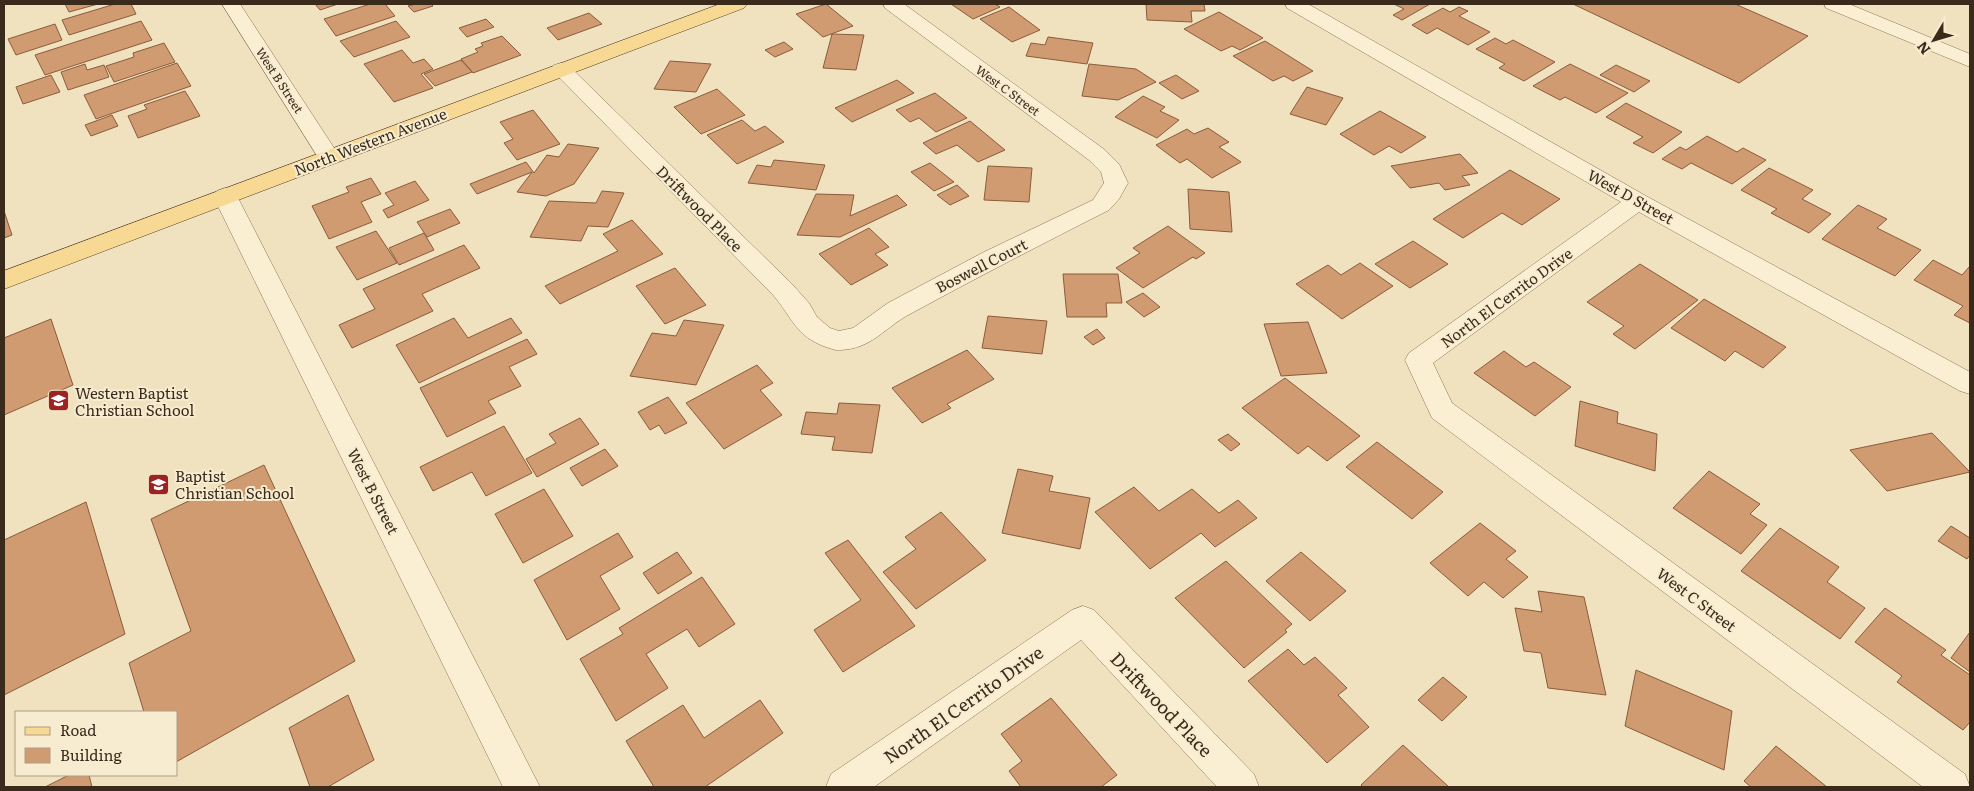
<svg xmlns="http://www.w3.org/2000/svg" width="1974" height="791" font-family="Literata,serif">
  <rect width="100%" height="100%" fill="#f0e2bf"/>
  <g fill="#d19b72" stroke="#8b5b3b">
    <polygon points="65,4 98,4 69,12"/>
    <polygon points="115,4 131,4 136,14 69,35 62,20"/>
    <polygon points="315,4 338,4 320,10"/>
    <polygon points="370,4 385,4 395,16 336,36 324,19"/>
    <polygon points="416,4 431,4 433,6 414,12 408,6"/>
    <polygon points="826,4 853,26 823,37 796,14"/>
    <polygon points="951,4 995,4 1000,7 973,19"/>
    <polygon points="1146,4 1204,4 1205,11 1191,11 1192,22 1147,20"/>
    <polygon points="1394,4 1430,4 1402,20 1393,15 1404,9"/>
    <polygon points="1573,4 1735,4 1808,36 1739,83"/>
    <polygon points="1009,7 1040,30 1012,42 980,19"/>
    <polygon points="1459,7 1468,11 1459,16 1490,32 1468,45 1437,28 1427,34 1412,25 1443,8 1450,12"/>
    <polygon points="1219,12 1263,38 1240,50 1232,46 1221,51 1184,29"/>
    <polygon points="589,13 602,24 558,40 547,28"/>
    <polygon points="486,19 494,27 467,37 459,28"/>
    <polygon points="141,21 152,40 45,75 35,55"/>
    <polygon points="396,21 410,37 354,57 340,41"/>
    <polygon points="55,24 62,40 16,55 8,39"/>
    <polygon points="832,34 864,35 856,70 823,68"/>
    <polygon points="502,36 521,55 473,73 461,59 478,52 475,49 483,46 481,43"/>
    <polygon points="1048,37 1093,43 1087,64 1026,56 1031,43 1045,45"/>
    <polygon points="1495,38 1506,44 1513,40 1555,62 1524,81 1499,68 1505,64 1476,49"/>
    <polygon points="1265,41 1313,71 1293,81 1284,76 1273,81 1233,56"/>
    <polygon points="784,42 793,49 775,57 765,50"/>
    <polygon points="164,43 175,62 114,82 106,66 134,57 133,53"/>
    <polygon points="402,50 413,63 424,59 433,69 421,74 433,88 394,102 364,64"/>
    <polygon points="461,60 472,72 435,86 424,74"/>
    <polygon points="670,61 711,64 696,92 654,89"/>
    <polygon points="177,63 191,86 96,119 84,95"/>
    <polygon points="85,64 87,70 104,65 109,77 68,90 61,72"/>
    <polygon points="1089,64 1136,69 1156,82 1118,100 1082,96"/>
    <polygon points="1570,64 1628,93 1596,113 1565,97 1560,100 1533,86"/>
    <polygon points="1616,65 1650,81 1634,92 1600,75"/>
    <polygon points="51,75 60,92 23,104 16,87"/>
    <polygon points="1176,75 1199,91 1182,99 1159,83"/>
    <polygon points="897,80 914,93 852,122 835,108"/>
    <polygon points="1307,87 1343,98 1326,125 1290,114"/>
    <polygon points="717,89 745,115 701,134 674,107"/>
    <polygon points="185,91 200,116 138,138 128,116 147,109 144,105"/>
    <polygon points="935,93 967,118 936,132 919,118 910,122 896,110"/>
    <polygon points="1143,96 1165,107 1160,111 1179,120 1157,138 1115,117"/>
    <polygon points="1626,103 1682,132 1653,153 1633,143 1643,137 1606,117"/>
    <polygon points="533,110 560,144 517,160 504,143 513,139 500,122"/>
    <polygon points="1380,111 1426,137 1401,153 1389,146 1374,155 1340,134"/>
    <polygon points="112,115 118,126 91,136 85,125"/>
    <polygon points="742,120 755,131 765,126 784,142 737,164 707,135"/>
    <polygon points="970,121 1005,150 978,162 957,145 936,154 923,143"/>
    <polygon points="1208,128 1229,142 1219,147 1241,162 1212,178 1187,159 1180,163 1156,145 1187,129 1194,134"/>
    <polygon points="1707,136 1737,152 1743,148 1766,160 1732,184 1691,163 1682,169 1662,159 1680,147 1686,150"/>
    <polygon points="568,144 599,148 574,184 546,196 517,192 532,172 477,194 470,184 526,162 534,173 547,155 559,157"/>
    <polygon points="1460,154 1478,173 1462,176 1470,185 1445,190 1439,183 1410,188 1391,166"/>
    <polygon points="774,160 825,165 816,190 748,183 757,165 771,167"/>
    <polygon points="930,163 954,182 934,191 911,172"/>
    <polygon points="988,166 1032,168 1029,202 984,200"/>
    <polygon points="1769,168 1813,190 1802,199 1831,214 1809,233 1771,213 1777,209 1741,190"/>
    <polygon points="1510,170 1560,199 1522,225 1502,213 1463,238 1433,219"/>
    <polygon points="371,178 381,194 361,202 372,222 329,239 312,206 349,192 346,187"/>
    <polygon points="415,181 429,200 388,218 383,210 394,205 385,193"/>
    <polygon points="957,185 969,196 950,205 937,195"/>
    <polygon points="1188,189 1229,192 1232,232 1190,229"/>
    <polygon points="602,191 624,193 608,227 588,226 581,241 530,237 549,201 596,203"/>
    <polygon points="816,194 854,195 850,216 897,195 907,205 840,237 797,235"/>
    <polygon points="1858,205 1887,219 1877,228 1921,250 1895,276 1822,239"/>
    <polygon points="450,209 460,223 427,237 417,222"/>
    <polygon points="4,211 12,235 4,238"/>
    <polygon points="632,220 663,254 560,304 545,286 618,251 603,234"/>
    <polygon points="1168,226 1205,253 1196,259 1193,257 1143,288 1116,268 1140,253 1133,248"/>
    <polygon points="869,228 889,247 875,254 888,265 851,285 819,254"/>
    <polygon points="376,231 397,263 357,280 336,247"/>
    <polygon points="424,233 434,250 399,265 389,248"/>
    <polygon points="1413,241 1448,264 1410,288 1375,264"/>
    <polygon points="464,245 480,268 422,294 433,311 352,348 339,325 375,309 363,289"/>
    <polygon points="1933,260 1962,275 1970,266 1970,323 1954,315 1963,306 1914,280"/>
    <polygon points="1360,263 1393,286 1342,319 1296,284 1328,265 1341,275"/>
    <polygon points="1640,264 1698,300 1635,349 1613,334 1624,326 1587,302"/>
    <polygon points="675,268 706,305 665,324 636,286"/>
    <polygon points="1063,274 1118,274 1122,303 1106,303 1107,317 1067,317"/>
    <polygon points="1143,293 1160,307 1144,317 1126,302"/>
    <polygon points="1704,299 1786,347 1763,368 1735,351 1725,361 1671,328"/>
    <polygon points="988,316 1047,321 1042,354 982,348"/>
    <polygon points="454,318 468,338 511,318 522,333 419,383 396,345"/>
    <polygon points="51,319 73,385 4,415 4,338"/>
    <polygon points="684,320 724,325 696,385 630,376 652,333 676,336"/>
    <polygon points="1308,322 1327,373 1281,376 1264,324"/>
    <polygon points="1097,329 1105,338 1093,345 1084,337"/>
    <polygon points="527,339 537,354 509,367 521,386 488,401 496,413 447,437 420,388"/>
    <polygon points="967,350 994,379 947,404 951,408 922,423 892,388"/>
    <polygon points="1504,351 1526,367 1534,362 1571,387 1535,416 1474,373"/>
    <polygon points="757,365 773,383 760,390 782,415 724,449 686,403"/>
    <polygon points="1285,378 1360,436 1327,461 1308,446 1298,454 1242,408"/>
    <polygon points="668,397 687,423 665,434 659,425 650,430 638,412"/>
    <polygon points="1580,401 1618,412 1617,423 1657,434 1655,471 1575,446"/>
    <polygon points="839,403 880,405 872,453 832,450 835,437 801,434 806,412 837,414"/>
    <polygon points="580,418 599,444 537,477 526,459 556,443 549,434"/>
    <polygon points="504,426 532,473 486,496 472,472 433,491 420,467"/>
    <polygon points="1932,433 1970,472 1887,491 1850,450"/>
    <polygon points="1228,434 1240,444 1231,451 1218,440"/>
    <polygon points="1377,442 1443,492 1412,519 1346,467"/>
    <polygon points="605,449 618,466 582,486 570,468"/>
    <polygon points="264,465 355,661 176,762 176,712 144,712 129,663 191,631 151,519"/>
    <polygon points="1018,469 1053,476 1049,491 1090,498 1080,549 1002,533"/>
    <polygon points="1709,471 1760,504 1750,514 1767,525 1741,554 1673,508"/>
    <polygon points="1134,487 1159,511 1192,489 1219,513 1238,500 1257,518 1215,547 1201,533 1150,569 1095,512"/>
    <polygon points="544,489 573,536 523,563 495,514"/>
    <polygon points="86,502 125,634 4,695 4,540"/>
    <polygon points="941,512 986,560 916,609 883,572 916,549 905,537"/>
    <polygon points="1480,523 1516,551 1506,559 1528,577 1503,598 1484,582 1468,596 1430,563"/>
    <polygon points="1951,526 1970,538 1970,555 1967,559 1938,541"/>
    <polygon points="1780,528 1839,567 1827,582 1865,608 1840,639 1741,571"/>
    <polygon points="618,533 633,557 600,576 620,609 567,640 534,580"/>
    <polygon points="848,540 915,626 843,672 814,630 861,600 825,553"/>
    <polygon points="677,552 692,573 658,594 643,573"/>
    <polygon points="1301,552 1346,591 1310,621 1266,581"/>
    <polygon points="1226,561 1292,624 1285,630 1287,632 1244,668 1175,598"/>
    <polygon points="702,577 735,624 699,647 687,629 646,654 668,688 616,721 580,659 623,634 619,628"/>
    <polygon points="1538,591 1584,597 1606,695 1548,688 1541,653 1524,651 1515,608 1542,612"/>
    <polygon points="1885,608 1946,650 1941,655 1970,675 1970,722 1963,730 1897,682 1902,676 1855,642"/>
    <polygon points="1970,632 1970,672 1951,658"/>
    <polygon points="1288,649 1304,665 1315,657 1347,688 1338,695 1369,727 1327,763 1248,681"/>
    <polygon points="1636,670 1732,711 1724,770 1625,726"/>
    <polygon points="1443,677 1467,697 1442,721 1418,700"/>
    <polygon points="348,695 374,760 328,787 310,787 289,728"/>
    <polygon points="1051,698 1117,775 1101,787 1021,787 1009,771 1022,761 1001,734"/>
    <polygon points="760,700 783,733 705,787 654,787 626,741 683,705 704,738"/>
    <polygon points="1403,745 1449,787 1363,787 1361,785"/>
    <polygon points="1776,746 1827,787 1751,787 1744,781"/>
    <polygon points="69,775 89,775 92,787 45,787"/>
  </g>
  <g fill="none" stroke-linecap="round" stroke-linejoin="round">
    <defs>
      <g id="minor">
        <polygon points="222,4 240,4 340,157 337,162 329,164 321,162"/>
        <path d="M883,4H904L1105,150L1119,164L1128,183L1119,199L1109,210C1042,244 976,278 910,314C885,327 872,349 840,350C836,351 830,348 826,347C795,336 793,318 773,295L551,69L554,65L561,63L568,65L791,283L809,303L817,317L830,328L839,331L853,328L888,303L984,252L1093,200L1104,183L1101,172L1089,160L885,8Z"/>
        <polygon points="1285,4 1308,4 1646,196 1970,372 1970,394 1960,391 1639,212 1433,363 1452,403 1965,774 1970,787 1923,787 1432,418 1405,360 1409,353 1621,202 1287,8"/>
        <polygon points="1824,4 1849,4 1970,54 1970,67 1826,8"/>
        <polygon points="225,188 233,191 237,196 540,787 503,787 213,196 217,191"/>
        <polygon points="1083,606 1094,610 1254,774 1259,787 1217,787 1081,640 874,787 826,787 831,774 1072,610"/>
      </g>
      <polygon id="major" points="720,4 747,4 744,8 4,289 4,271"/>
    </defs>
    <use href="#minor" stroke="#8a7256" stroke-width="1"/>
    <use href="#major" stroke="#58402b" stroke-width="1"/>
    <use href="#minor" fill="#fbefd3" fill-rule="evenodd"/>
    <use href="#major" fill="#f7d994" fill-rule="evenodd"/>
  </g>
  <defs>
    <symbol id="school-square" viewBox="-11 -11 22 22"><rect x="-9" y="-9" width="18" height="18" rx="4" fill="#9d2323" stroke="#f7eccf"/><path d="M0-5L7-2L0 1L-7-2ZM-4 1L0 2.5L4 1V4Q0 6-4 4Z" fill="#fff"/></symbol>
  </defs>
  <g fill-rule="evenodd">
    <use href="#school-square" x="46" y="388" width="25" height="25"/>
    <use href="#school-square" x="146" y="472" width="25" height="25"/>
  </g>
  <g text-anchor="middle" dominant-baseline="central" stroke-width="4" stroke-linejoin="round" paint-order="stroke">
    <g font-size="12" fill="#392a1c" stroke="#f7eccf">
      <text transform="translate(280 80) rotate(57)">West B Street</text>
      <text transform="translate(1008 90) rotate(36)">West C Street</text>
    </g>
    <g font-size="15" fill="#392a1c" stroke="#f7eccf">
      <text transform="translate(370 141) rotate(-21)">North Western Avenue</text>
      <text transform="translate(1631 196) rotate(29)">West D Street</text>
      <text transform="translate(700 208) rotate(45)">Driftwood Place</text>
      <text transform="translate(981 265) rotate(-27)">Boswell Court</text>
      <text transform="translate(1506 297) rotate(-36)">North El Cerrito Drive</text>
      <text transform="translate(374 491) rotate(63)">West B Street</text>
      <text transform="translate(1697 599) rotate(37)">West C Street</text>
    </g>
    <g font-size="15" fill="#392a1c" stroke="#f7eccf" text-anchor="start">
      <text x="75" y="392">Western Baptist<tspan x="75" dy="17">Christian School</tspan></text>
      <text x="175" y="475">Baptist<tspan x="175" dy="17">Christian School</tspan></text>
    </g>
    <g font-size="18" fill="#392a1c" stroke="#f7eccf">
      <text transform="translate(963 704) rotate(-35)">North El Cerrito Drive</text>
      <text transform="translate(1162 704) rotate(46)">Driftwood Place</text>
    </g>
  </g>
  <rect width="1974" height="791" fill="none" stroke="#392a1c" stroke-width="10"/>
  <rect x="15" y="711" width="162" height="65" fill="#f7eccf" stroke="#ab9e87"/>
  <rect x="25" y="727" width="25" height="8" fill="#f7d994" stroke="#ab9e87"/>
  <text x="60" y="736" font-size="15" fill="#392a1c">Road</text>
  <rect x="25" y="748" width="25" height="15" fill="#d19b72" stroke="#ab9e87"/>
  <text x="60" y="761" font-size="15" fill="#392a1c">Building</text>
  <g transform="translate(1934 40) rotate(232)" stroke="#f7eccf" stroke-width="4" paint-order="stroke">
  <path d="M0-4L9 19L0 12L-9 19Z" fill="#392a1c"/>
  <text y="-8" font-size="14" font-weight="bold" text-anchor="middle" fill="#392a1c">N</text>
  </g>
</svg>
